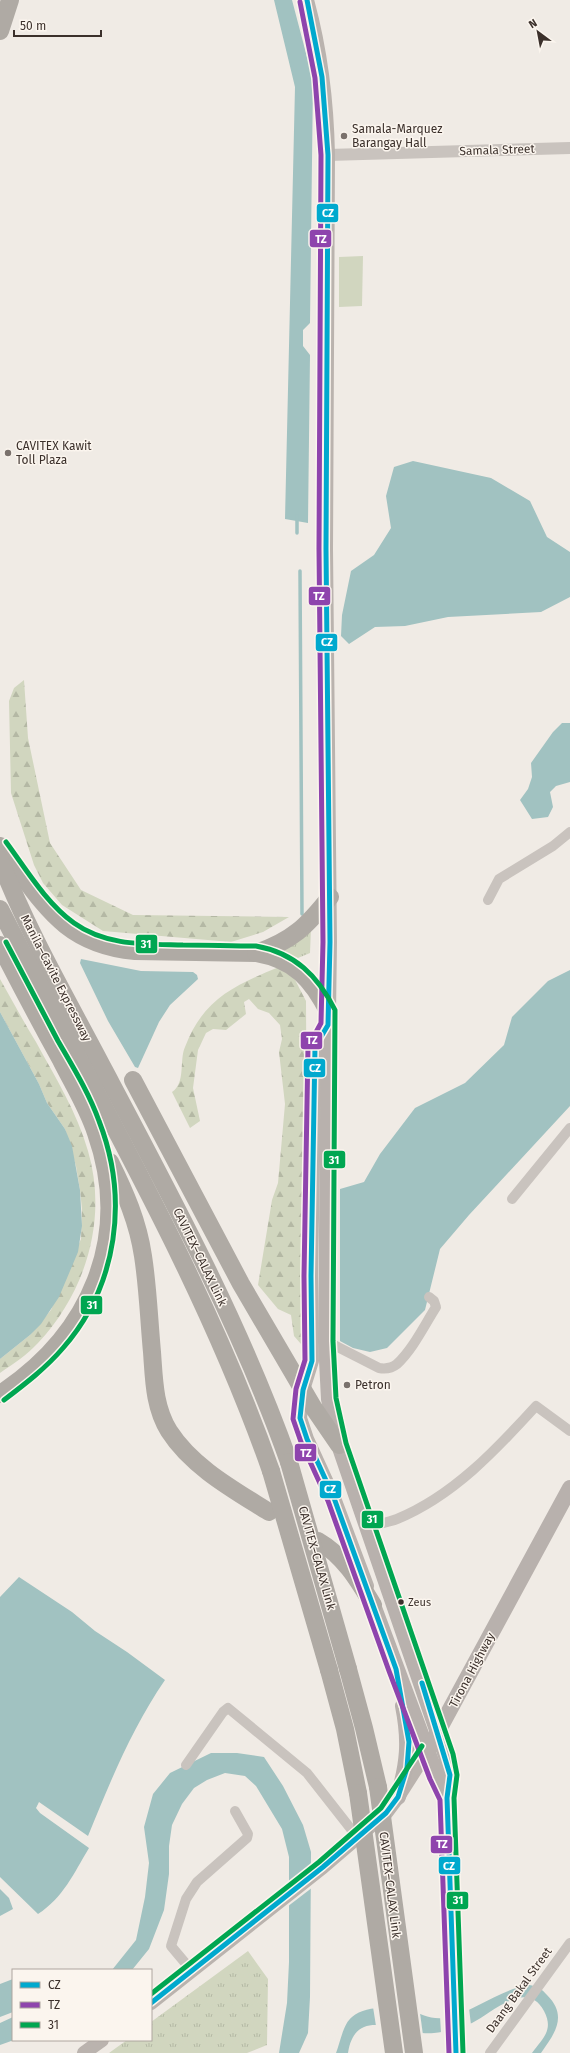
<svg xmlns="http://www.w3.org/2000/svg" width="570" height="2053" font-family="'Fira Sans',sans-serif">
  <defs>
    <pattern id="grass-tufts" width="24" height="20" patternUnits="userSpaceOnUse"><rect width="24" height="20" fill="#d1d6bf"/><path d="M3 7l-1-3M5 7V3M7 7l1-3M15 17l-1-3M17 17v-4M19 17l1-3" fill="none" stroke="#b4b8a4"/></pattern>
    <pattern id="forest-firs" width="22" height="20" patternUnits="userSpaceOnUse"><rect width="22" height="20" fill="#d1d6bf"/><path d="M5 1l3.5 6h-7zM16 11l3.5 6h-7z" fill="#b4b8a4"/></pattern>
  </defs>
  <rect width="100%" height="100%" fill="#f0ebe5"/>
  <g fill="url(#grass-tufts)">
    <polygon points="311,927 310,953 298,958 283,952"/>
    <polygon points="248,1951 268,1979 267,2045 247,2053 109,2053 127,2040 151,2040 151,2022"/>
  </g>
  <g fill="url(#forest-firs)">
    <polygon points="24,680 28,738 50,843 81,890 133,915 289,917 263,932 231,942 103,931 62,905 43,883 34,865 11,793 9,701 14,688"/>
    <path d="M279,967L292,974L306,1001L308,1352L294,1336L291,1315L278,1309L258,1285L272,1200L278,1183L285,1104L279,1052L282,1039L280,1025L269,1013L258,1009L249,999L244,1002L246,1014L226,1030L213,1029L206,1033L198,1050L193,1088L200,1121L190,1128L172,1092C186,1083 179,1060 185,1047C203,999 235,985 279,967Z"/>
    <path d="M0,979C12,1000 23,1021 36,1042C55,1077 77,1112 88,1151C108,1219 86,1292 38,1343C27,1355 13,1364 0,1373V1359L30,1335L51,1310L81,1239L82,1209L80,1190L76,1166L65,1129L47,1103L39,1084L0,1012Z"/>
  </g>
  <polygon fill="#d1d6bf" points="363,256 362,306 339,307 339,257"/>
  <g fill="#a1c2c1">
    <polygon points="274,0 292,0 313,80 310,323 303,330 303,346 310,355 308,523 285,519 295,87"/>
    <polygon points="413,461 491,478 530,501 547,537 570,552 570,597 541,612 448,617 405,626 375,627 349,644 341,636 342,615 351,571 374,555 391,528 386,496 394,467"/>
    <polygon points="562,723 570,723 570,782 556,786 550,792 553,807 548,817 532,819 520,800 528,789 532,777 531,763 553,732"/>
    <polygon points="81,959 141,971 193,972 197,975 198,979 170,1005 159,1022 138,1068 135,1067 108,1021 80,963"/>
    <polygon points="570,970 570,1106 469,1215 440,1249 425,1310 387,1348 370,1352 353,1348 340,1341 340,1189 364,1182 380,1154 415,1108 465,1083 504,1045 512,1017 548,981"/>
    <polygon points="0,1012 39,1084 47,1103 65,1129 72,1146 80,1190 82,1226 78,1252 59,1297 41,1324 30,1335 0,1359"/>
    <path d="M19,1577L72,1612L95,1631L127,1652L165,1680C132,1728 110,1782 88,1836L39,1802L36,1808L40,1813L89,1848C74,1873 63,1898 38,1914L0,1877V1597Z"/>
    <polygon points="211,1753 237,1753 264,1757 283,1786 303,1825 311,1852 310,1997 308,2033 299,2053 279,2053 287,2003 289,1962 289,1857 282,1829 256,1786 245,1776 225,1773 207,1780 194,1788 182,1804 172,1825 169,1846 169,1874 164,1910 149,1949 132,1970 112,1970 136,1940 145,1897 149,1863 144,1827 153,1794 170,1773"/>
    <polygon points="0,1889 9,1898 13,1909 0,1916"/>
    <polygon points="13,1979 13,2012 0,2017 0,1984"/>
    <path d="M529,1985C537,1986 542,1989 547,1995C568,2016 555,2033 541,2053H532C543,2038 554,2030 544,2011C527,1978 492,2013 472,2023C461,2028 445,2032 434,2033C402,2037 356,2002 348,2053H336C340,2043 343,2024 352,2017C366,2005 391,2007 408,2010C420,2013 431,2020 444,2018C475,2012 498,1990 529,1985Z"/>
    <polygon points="13,2017 14,2040 0,2045 0,2023"/>
  </g>
  <g fill="#f0ebe5">
    <polygon points="313,1862 313,1887 287,1907 287,1883"/>
    <polygon points="383,2005 396,2005 420,2013 423,2035 412,2036 376,2026 373,2007"/>
    <polygon points="469,2008 471,2025 441,2033 440,2016 454,2014"/>
  </g>
  <g fill="none" stroke-linecap="round" stroke-linejoin="round">
    <g stroke="#a1c2c1" stroke-width="3.5">
      <polyline points="297,533 297,516"/>
      <polyline points="300,571 302,914"/>
    </g>
    <g stroke="#c9c3be" stroke-width="10">
      <polyline points="488,900 499,879 553,846 570,832"/>
      <polyline points="512,1199 570,1128"/>
      <path d="M326,1341L379,1368C385,1369 392,1368 397,1364C413,1349 424,1326 436,1307L434,1301L429,1297"/>
      <path d="M367,1527C376,1524 387,1523 397,1519C453,1496 496,1450 536,1406L570,1431"/>
      <polyline points="186,1765 223,1712 228,1708 307,1773 358,1838"/>
      <polyline points="192,1971 171,1946 186,1899 197,1882 247,1838 248,1834 235,1811"/>
      <polyline points="490,2053 570,1943"/>
    </g>
    <polyline stroke="#c9c3be" stroke-width="12" points="328,155 570,148"/>
    <g stroke="#bab3ae" stroke-width="14">
      <path d="M307,0C321,51 327,103 328,155L326,549L330,942L329,1013"/>
      <polyline points="328,1025 315,1047 311,1276 312,1361 303,1390 300,1418 307,1439 334,1498 367,1586"/>
      <polyline points="151,2003 323,1867 386,1813 398,1797 428,1750"/>
      <polyline points="84,2053 102,2040"/>
    </g>
    <g stroke="#b8b1ad" stroke-width="16">
      <polyline points="329,1013 326,1341 329,1399 339,1445 446,1756 450,1775 447,1798 456,2053"/>
      <polyline points="373,1605 437,1777 447,1798"/>
      <polyline points="428,1750 570,1488"/>
      <path d="M398,1797C408,1763 410,1741 403,1706"/>
    </g>
    <g stroke="#afaaa4" stroke-width="18">
      <polyline points="0,31 10,0"/>
      <path d="M0,846C42,899 60,944 135,951L256,953C295,960 312,979 329,1013"/>
      <path d="M0,860C28,933 68,1001 104,1070C172,1198 241,1326 289,1462"/>
      <path d="M0,909C94,1094 202,1274 271,1471"/>
      <path d="M0,945C20,984 40,1022 61,1060C73,1084 88,1108 96,1133C133,1238 90,1335 0,1394"/>
      <path d="M256,953C292,941 307,926 330,897"/>
      <polyline points="133,1080 241,1284 313,1407 339,1445"/>
      <path d="M110,1162C125,1192 138,1222 143,1256C148,1288 149,1320 152,1352C154,1379 154,1407 169,1431C192,1467 234,1490 269,1512"/>
      <path d="M318,1541C344,1556 358,1580 373,1605"/>
      <polyline points="348,1669 364,1728 378,1787"/>
      <polyline points="329,1670 345,1729 358,1793"/>
    </g>
    <g stroke="#afaaa4" stroke-width="18">
      <polyline points="289,1462 348,1669"/>
      <polyline points="271,1471 329,1670"/>
      <polyline points="378,1787 414,2053"/>
      <polyline points="358,1793 394,2053"/>
    </g>
    <defs>
      <g id="bus-1">
        <polyline points="422,1683 450,1775 447,1798 456,2053"/>
        <polyline points="151,2003 323,1867 386,1813 398,1797 407,1768 409,1742 396,1669 334,1498 307,1439 300,1418 303,1390 312,1361 311,1276 315,1047 328,1025 330,942 326,549 328,155 322,77 307,0"/>
      </g>
      <polyline id="bus-2" points="300,2 315,78 321,155 319,549 323,942 321,1023 308,1047 304,1276 305,1360 296,1389 293,1419 301,1442 328,1501 389,1671 430,1779 440,1800 449,2053"/>
      <g id="bus-3">
        <path d="M6,842C26,869 46,903 74,923C106,946 145,944 183,945C207,945 232,946 256,946C295,953 318,976 335,1010L333,1341L336,1398L346,1443L453,1754L457,1775L454,1798L463,2053"/>
        <path d="M4,1400C25,1384 46,1368 63,1348C118,1285 129,1198 99,1121C89,1093 73,1067 58,1041C41,1008 23,975 6,942"/>
        <polyline points="151,1994 319,1862 381,1808 422,1746"/>
      </g>
    </defs>
    <use href="#bus-1" stroke="#fbf5ee" stroke-width="8"/>
    <use href="#bus-2" stroke="#fbf5ee" stroke-width="8"/>
    <use href="#bus-3" stroke="#fbf5ee" stroke-width="8"/>
    <use href="#bus-1" stroke="#00a9ce" stroke-width="5"/>
    <use href="#bus-2" stroke="#8e44ad" stroke-width="5"/>
    <use href="#bus-3" stroke="#00a651" stroke-width="5"/>
  </g>
  <g fill="#7a716c" stroke="#fbf5ee" stroke-width="1.5">
    <circle cx="344" cy="136" r="4"/>
    <circle cx="8" cy="453" r="4"/>
    <circle cx="347" cy="1385" r="4"/>
  </g>
  <circle fill="#3b302b" stroke="#fbf5ee" stroke-width="1.5" cx="401" cy="1602" r="3.5"/>
  <g text-anchor="middle" dominant-baseline="central" stroke-width="3" stroke-linejoin="round" paint-order="stroke">
    <g font-size="11" fill="#3b302b" stroke="#fbf5ee" text-anchor="start">
      <text x="408" y="1602">Zeus</text>
    </g>
    <g font-size="12" fill="#3b302b" stroke="#fbf5ee" text-anchor="start">
      <text x="352" y="129">Samala-Marquez<tspan x="352" dy="14">Barangay Hall</tspan></text>
      <text x="16" y="446">CAVITEX Kawit<tspan x="16" dy="14">Toll Plaza</tspan></text>
      <text x="355" y="1385">Petron</text>
    </g>
    <g font-size="12" fill="#3b302b" stroke="#fbf5ee">
      <text transform="translate(497 150) rotate(-2)">Samala Street</text>
      <text transform="translate(56 978) rotate(63)">Manila–Cavite Expressway</text>
      <text transform="translate(200 1257) rotate(64)">CAVITEX–CALAX Link</text>
      <text transform="translate(317 1558) rotate(74)">CAVITEX–CALAX Link</text>
      <text transform="translate(472 1670) rotate(-62)">Tirona Highway</text>
      <text transform="translate(390 1885) rotate(83)">CAVITEX–CALAX Link</text>
      <text transform="translate(519 1990) rotate(-54)">Daang Bakal Street</text>
    </g>
  </g>
  <g stroke="#fbf5ee" stroke-width="1.5">
    <rect x="316" y="203" width="23" height="20" rx="4" fill="#00a9ce"/>
    <rect x="309" y="229" width="23" height="19" rx="4" fill="#8e44ad"/>
    <rect x="308" y="586" width="23" height="20" rx="4" fill="#8e44ad"/>
    <rect x="315" y="633" width="23" height="19" rx="4" fill="#00a9ce"/>
    <rect x="135" y="934" width="23" height="20" rx="4" fill="#00a651"/>
    <rect x="300" y="1031" width="23" height="19" rx="4" fill="#8e44ad"/>
    <rect x="303" y="1058" width="23" height="20" rx="4" fill="#00a9ce"/>
    <rect x="323" y="1150" width="23" height="19" rx="4" fill="#00a651"/>
    <rect x="80" y="1295" width="23" height="20" rx="4" fill="#00a651"/>
    <rect x="294" y="1443" width="23" height="19" rx="4" fill="#8e44ad"/>
    <rect x="319" y="1480" width="23" height="19" rx="4" fill="#00a9ce"/>
    <rect x="361" y="1510" width="23" height="19" rx="4" fill="#00a651"/>
    <rect x="430" y="1835" width="23" height="19" rx="4" fill="#8e44ad"/>
    <rect x="438" y="1856" width="23" height="19" rx="4" fill="#00a9ce"/>
    <rect x="446" y="1891" width="23" height="19" rx="4" fill="#00a651"/>
  </g>
  <g font-size="11" text-anchor="middle" font-weight="bold" fill="#fff">
    <text x="328" y="217">CZ</text>
    <text x="321" y="243">TZ</text>
    <text x="319" y="600">TZ</text>
    <text x="327" y="646">CZ</text>
    <text x="146" y="948">31</text>
    <text x="312" y="1044">TZ</text>
    <text x="315" y="1072">CZ</text>
    <text x="334" y="1164">31</text>
    <text x="92" y="1309">31</text>
    <text x="306" y="1457">TZ</text>
    <text x="330" y="1493">CZ</text>
    <text x="372" y="1523">31</text>
    <text x="442" y="1848">TZ</text>
    <text x="449" y="1870">CZ</text>
    <text x="458" y="1904">31</text>
  </g>
  <rect x="12" y="1969" width="140" height="72" fill="#fbf5ee" stroke="#aea6a0"/>
  <rect x="20" y="1982" width="20" height="6" fill="#00a9ce" stroke="#aea6a0"/>
  <text x="48" y="1989" font-size="12" fill="#3b302b">CZ</text>
  <rect x="20" y="2002" width="20" height="6" fill="#8e44ad" stroke="#aea6a0"/>
  <text x="48" y="2009" font-size="12" fill="#3b302b">TZ</text>
  <rect x="20" y="2022" width="20" height="6" fill="#00a651" stroke="#aea6a0"/>
  <text x="48" y="2029" font-size="12" fill="#3b302b">31</text>
  <g transform="translate(538 32) rotate(328)" stroke="#fbf5ee" stroke-width="3" paint-order="stroke">
  <path d="M0-3L7 15L0 10L-7 15Z" fill="#3b302b"/>
  <text y="-6" font-size="11" font-weight="bold" text-anchor="middle" fill="#3b302b">N</text>
  </g>
  <path d="M14 30v6h87v-6" fill="none" stroke="#3b302b" stroke-width="2"/>
  <text x="20" y="30" font-size="12" fill="#3b302b" stroke="#fbf5ee" stroke-width="3" paint-order="stroke">50 m</text>
</svg>
